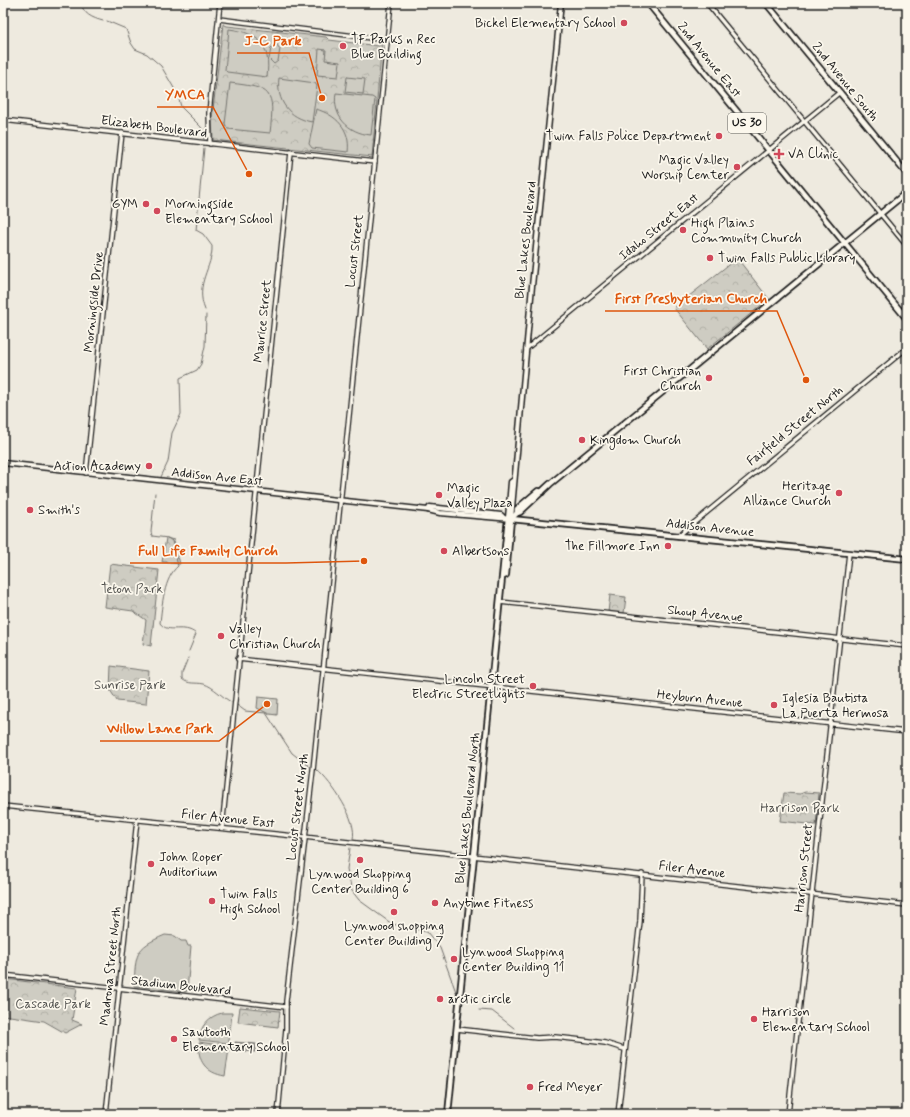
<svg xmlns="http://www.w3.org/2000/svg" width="910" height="1117" font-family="Mynerve,sans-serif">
  <defs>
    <pattern id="forest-crowns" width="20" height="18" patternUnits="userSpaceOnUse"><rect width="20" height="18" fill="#ceccc2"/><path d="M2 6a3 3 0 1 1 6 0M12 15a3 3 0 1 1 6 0" fill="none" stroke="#b0afa6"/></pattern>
  </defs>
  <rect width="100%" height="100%" fill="#eeeadf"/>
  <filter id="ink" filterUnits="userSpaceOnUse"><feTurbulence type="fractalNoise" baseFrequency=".025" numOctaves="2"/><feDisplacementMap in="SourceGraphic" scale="8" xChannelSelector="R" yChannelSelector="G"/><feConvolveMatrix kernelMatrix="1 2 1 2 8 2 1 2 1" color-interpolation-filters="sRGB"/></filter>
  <g filter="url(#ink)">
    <g fill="url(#forest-crowns)" stroke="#75746f">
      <polygon points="223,24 227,26 326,37 329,40 379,46 382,42 372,157 213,140 212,118"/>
      <polygon points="737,258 769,299 707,349 674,308"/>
      <polygon points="166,538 174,540 180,564 162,562"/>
      <polygon points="110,564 159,570 151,646 143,644 146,620 133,611 105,607"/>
      <polygon points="610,595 626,597 624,613 608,612"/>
      <polygon points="111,666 149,671 146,704 117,701 110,690"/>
      <polygon points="258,697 278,699 277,715 269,714 257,708"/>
      <polygon points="805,792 819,793 816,825 780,821 784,793 800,794"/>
      <polygon points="5,979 77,988 72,1020 82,1024 65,1033 44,1021 3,1015"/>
      <polygon points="240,1007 280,1011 278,1027 238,1022"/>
    </g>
    <g fill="#ceccc2" stroke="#75746f">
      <path d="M229,29C260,33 271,46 267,77L227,72L225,70Z"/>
      <polygon points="276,44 280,49 278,61 274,64 269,59 271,48"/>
      <polygon points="319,49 326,50 325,60 340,62 338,77 317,75"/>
      <polygon points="347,77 365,79 363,94 345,92"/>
      <path d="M279,78L315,83L317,86L312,122C289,118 276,101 279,78Z"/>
      <path d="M230,83C272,88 275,90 270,133L228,129L225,124Z"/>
      <path d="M336,93L372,97L375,99L371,135C348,133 332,116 336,93Z"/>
      <path d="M316,109C336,115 351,129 348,152L312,148L309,144Z"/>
      <path d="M165,935L175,936L181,941H186L188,946H191L187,991L185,992L134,986C136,954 134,948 165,935Z"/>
      <path d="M222,1013H232L229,1041L227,1043L199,1040C200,1026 209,1016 222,1013Z"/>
      <path d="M199,1042L226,1046L229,1049L225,1076C206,1073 197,1061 199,1042Z"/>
    </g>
    <polygon fill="#a6a39d" stroke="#6f6d69" points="235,1042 256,1044 255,1052 234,1050"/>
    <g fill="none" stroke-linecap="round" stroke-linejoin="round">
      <g stroke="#6f6d69" stroke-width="1">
        <path d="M81,3C83,14 92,18 103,21"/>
        <polyline points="107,21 126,29 131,43 135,49 147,54 161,66 178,95 181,107 201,127 204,133 204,139"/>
        <path d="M204,148L196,230L203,234L212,246C213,268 194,283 205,310"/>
        <polyline points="161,477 168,462 172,433 181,414 180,378 197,370 201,364 205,346 206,315"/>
        <path d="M155,493L151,532L152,536L168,538L172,541L178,566C164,578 162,605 160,623C168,635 184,623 196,634L189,651"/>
        <path d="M188,658L182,673V679C189,685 195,682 204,684C214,687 222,697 231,702"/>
        <polyline points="237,705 245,711 266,713 292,753 309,766"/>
        <path d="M317,770C332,783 358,820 353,839"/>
        <polyline points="350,848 347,869 352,891 359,900 392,924 427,932 440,948 456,992"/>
        <polyline points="479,1010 492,1011 514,1028"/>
      </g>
      <defs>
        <g id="tertiary">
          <polyline points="707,3 907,246"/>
          <polyline points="219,19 387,40"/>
          <polyline points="3,120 375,162"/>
          <polyline points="210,144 209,113 220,3"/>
          <polyline points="526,349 840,92"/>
          <polyline points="86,473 122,133"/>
          <polyline points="678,536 907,348"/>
          <polyline points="500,602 907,646"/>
          <polyline points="238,659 907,732"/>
          <polyline points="3,806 304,837 907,905"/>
          <polyline points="222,828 291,152"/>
          <polyline points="3,975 286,1007"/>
          <polyline points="457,1029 537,1038 555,1037 582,1040 605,1043 624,1049"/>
          <polyline points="106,1114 137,820"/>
          <polyline points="278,1114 286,1029 286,1001 313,770 391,3"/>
          <polyline points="618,1114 640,921 642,874"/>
          <polyline points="788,1114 849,553"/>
        </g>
        <g id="secondary">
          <polyline points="3,463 428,510 440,513 511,519 532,286 561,3"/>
          <polyline points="428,510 430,507 501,515 504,518"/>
          <polyline points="508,518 511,482 514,480"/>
        </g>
        <g id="primary">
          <polyline points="648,3 907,319"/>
          <polyline points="766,3 907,174"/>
          <polyline points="517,513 520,512 550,484 907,192"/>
          <polyline points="511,519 907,559"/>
          <polyline points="511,519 517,513 517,509 538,491 542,492"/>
          <polyline points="503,576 506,575 511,519"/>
          <polyline points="448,1114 508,518"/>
        </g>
      </defs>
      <use href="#tertiary" stroke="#1c1c1c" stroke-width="6"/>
      <use href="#secondary" stroke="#1c1c1c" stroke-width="7"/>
      <use href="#primary" stroke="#1c1c1c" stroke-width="8"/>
      <use href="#tertiary" stroke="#fbf7ec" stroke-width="3.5"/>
      <use href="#secondary" stroke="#fbf7ec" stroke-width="4"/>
      <use href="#primary" stroke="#fbf7ec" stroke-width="4.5"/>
    </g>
  </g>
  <g fill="#d1495b" stroke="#fbf7ec" stroke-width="1.5">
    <circle cx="624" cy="23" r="4"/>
    <circle cx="343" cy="46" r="4"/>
    <circle cx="719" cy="136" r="4"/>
    <path d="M777 148h4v4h4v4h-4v4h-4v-4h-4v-4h4z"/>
    <circle cx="737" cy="167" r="4"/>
    <circle cx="146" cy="204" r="4"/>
    <circle cx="157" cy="211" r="4"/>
    <circle cx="683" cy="230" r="4"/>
    <circle cx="710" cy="258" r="4"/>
    <circle cx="709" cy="378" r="4"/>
    <circle cx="582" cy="440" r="4"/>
    <circle cx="149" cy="466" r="4"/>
    <circle cx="839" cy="493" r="4"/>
    <circle cx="439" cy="495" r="4"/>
    <circle cx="30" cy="510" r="4"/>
    <circle cx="668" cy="546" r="4"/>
    <circle cx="444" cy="551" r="4"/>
    <circle cx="221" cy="636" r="4"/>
    <circle cx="533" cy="686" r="4"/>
    <circle cx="774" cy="705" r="4"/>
    <circle cx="360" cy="860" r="4"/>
    <circle cx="151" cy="864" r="4"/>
    <circle cx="212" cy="901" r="4"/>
    <circle cx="435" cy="903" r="4"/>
    <circle cx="394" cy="912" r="4"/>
    <circle cx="454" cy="959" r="4"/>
    <circle cx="440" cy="999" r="4"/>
    <circle cx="754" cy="1019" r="4"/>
    <circle cx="174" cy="1039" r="4"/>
    <circle cx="530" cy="1087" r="4"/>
  </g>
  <g text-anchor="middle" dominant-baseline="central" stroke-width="3.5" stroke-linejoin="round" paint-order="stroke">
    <rect fill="#fbf7ec" stroke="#5f5e5a" stroke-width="1" x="728" y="113" width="38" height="20" rx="3"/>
    <g font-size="12" font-weight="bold" fill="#1c1c1c">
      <text x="747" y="123">US 30</text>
    </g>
    <g font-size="13" fill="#1c1c1c" stroke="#fbf7ec" text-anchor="start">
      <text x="616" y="23" text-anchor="end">Bickel Elementary School</text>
      <text x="351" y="39">TF Parks n Rec<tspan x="351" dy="15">Blue Building</tspan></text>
      <text x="711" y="136" text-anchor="end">Twin Falls Police Department</text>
      <text x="788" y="154">VA Clinic</text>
      <text x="729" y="160" text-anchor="end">Magic Valley<tspan x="729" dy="15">Worship Center</tspan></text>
      <text x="138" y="204" text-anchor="end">GYM</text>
      <text x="165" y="204">Morningside<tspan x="165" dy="15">Elementary School</tspan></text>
      <text x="691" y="223">High Plains<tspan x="691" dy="15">Community Church</tspan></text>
      <text x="718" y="258">Twin Falls Public Library</text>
      <text x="701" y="371" text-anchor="end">First Christian<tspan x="701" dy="15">Church</tspan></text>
      <text x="590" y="440">Kingdom Church</text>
      <text x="141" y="466" text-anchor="end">Action Academy</text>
      <text x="831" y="486" text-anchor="end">Heritage<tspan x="831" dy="15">Alliance Church</tspan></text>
      <text x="447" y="488">Magic<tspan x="447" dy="15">Valley Plaza</tspan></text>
      <text x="38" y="510">Smith's</text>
      <text x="660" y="546" text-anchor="end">The Fillmore Inn</text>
      <text x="452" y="551">Albertsons</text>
      <text x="229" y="629">Valley<tspan x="229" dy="15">Christian Church</tspan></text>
      <text x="525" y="679" text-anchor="end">Lincoln Street<tspan x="525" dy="15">Electric Streetlights</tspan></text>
      <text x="782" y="698">Iglesia Bautista<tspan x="782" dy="15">La Puerta Hermosa</tspan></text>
      <text x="159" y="857">John Roper<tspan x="159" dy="15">Auditorium</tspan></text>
      <text x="360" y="874" text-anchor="middle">Lynwood Shopping<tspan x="360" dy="15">Center Building 6</tspan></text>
      <text x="220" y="894">Twin Falls<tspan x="220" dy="15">High School</tspan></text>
      <text x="443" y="903">Anytime Fitness</text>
      <text x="394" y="926" text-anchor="middle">Lynwood shopping<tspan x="394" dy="15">Center Building 7</tspan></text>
      <text x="462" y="952">Lynwood Shopping<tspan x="462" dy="15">Center Building 11</tspan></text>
      <text x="448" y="999">arctic circle</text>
      <text x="762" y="1012">Harrison<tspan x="762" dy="15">Elementary School</tspan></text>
      <text x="182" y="1032">Sawtooth<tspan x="182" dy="15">Elementary School</tspan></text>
      <text x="538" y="1087">Fred Meyer</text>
    </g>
    <g font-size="13" fill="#1c1c1c" stroke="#fbf7ec">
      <text transform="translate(709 60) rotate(51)">2nd Avenue East</text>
      <text transform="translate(845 82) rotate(51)">2nd Avenue South</text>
      <text transform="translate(154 127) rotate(7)">Elizabeth Boulevard</text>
      <text transform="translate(659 227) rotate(-39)">Idaho Street East</text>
      <text transform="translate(526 240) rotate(-84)">Blue Lakes Boulevard</text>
      <text transform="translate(355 251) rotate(-83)">Locust Street</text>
      <text transform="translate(94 302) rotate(-84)">Morningside Drive</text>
      <text transform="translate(263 321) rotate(-84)">Maurice Street</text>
      <text transform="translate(795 426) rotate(-39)">Fairfield Street North</text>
      <text transform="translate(217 477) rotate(6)">Addison Ave East</text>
      <text transform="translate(710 528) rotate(6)">Addison Avenue</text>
      <text transform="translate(705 614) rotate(6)">Shoup Avenue</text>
      <text transform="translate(700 699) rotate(6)">Heyburn Avenue</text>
      <text transform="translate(298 807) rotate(-83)">Locust Street North</text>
      <text transform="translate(468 808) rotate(-84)">Blue Lakes Boulevard North</text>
      <text transform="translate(228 819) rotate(6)">Filer Avenue East</text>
      <text transform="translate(804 868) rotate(-84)">Harrison Street</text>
      <text transform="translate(692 870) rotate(7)">Filer Avenue</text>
      <text transform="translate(111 966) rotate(-84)">Madrona Street North</text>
      <text transform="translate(181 986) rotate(6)">Stadium Boulevard</text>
    </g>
    <g font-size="13" fill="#51514e" stroke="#fbf7ec">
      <text x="132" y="589">Teton Park</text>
      <text x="130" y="685">Sunrise Park</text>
      <text x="800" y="808">Harrison Park</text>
      <text x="53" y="1004">Cascade Park</text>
    </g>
  </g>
  <path fill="none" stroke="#de560d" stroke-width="1.5" d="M322 98L309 53H237M249 174L213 107H157M806 380L777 311H605M364 561L286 563H130M267 704L219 741H100"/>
  <g fill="#de560d" stroke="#fbf7ec" stroke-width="1.5">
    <circle cx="322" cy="98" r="4"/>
    <circle cx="249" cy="174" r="4"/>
    <circle cx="806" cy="380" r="4"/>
    <circle cx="364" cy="561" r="4"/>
    <circle cx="267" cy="704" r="4"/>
  </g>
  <g font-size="14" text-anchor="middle" font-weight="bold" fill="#de560d" stroke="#fbf7ec" stroke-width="3.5" stroke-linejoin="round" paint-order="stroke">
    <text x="273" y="45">J-C Park</text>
    <text x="185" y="99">YMCA</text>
    <text x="691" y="303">First Presbyterian Church</text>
    <text x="208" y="555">Full Life Family Church</text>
    <text x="160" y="733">Willow Lane Park</text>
  </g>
  <rect width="910" height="1117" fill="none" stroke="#fbf7ec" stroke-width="16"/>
  <rect x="8" y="8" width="894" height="1101" fill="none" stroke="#1c1c1c" stroke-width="1.5" filter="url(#ink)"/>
</svg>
